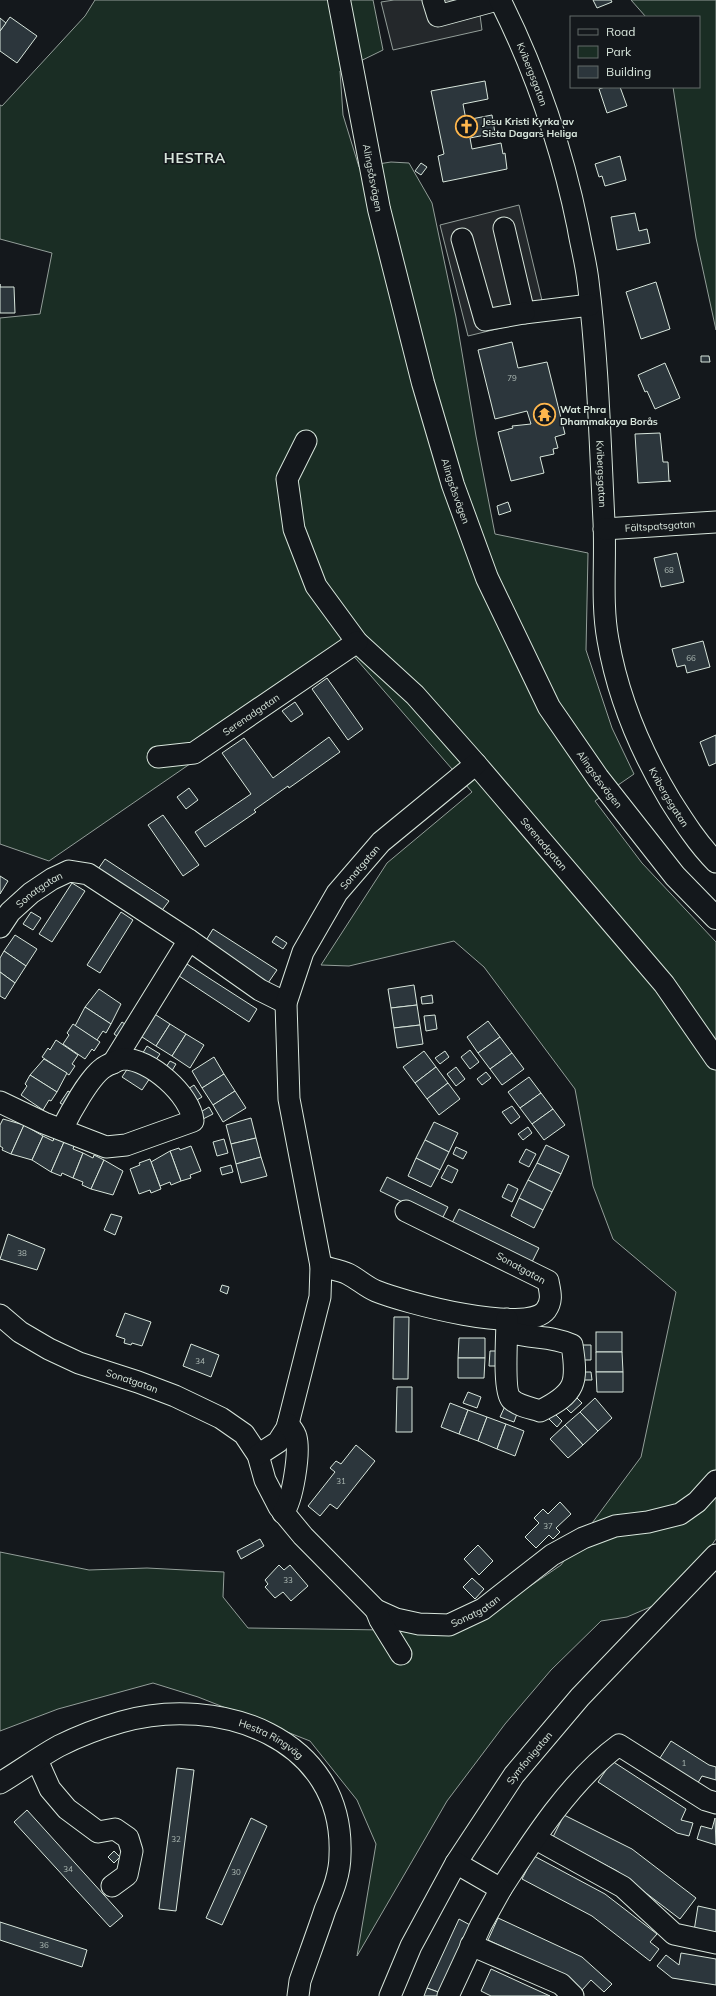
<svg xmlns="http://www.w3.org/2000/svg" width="716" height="1996" font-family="Mulish,sans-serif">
  <rect width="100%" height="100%" fill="#14181c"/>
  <g fill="#1a2d24" stroke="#939e99">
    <polygon points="95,0 373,0 383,50 340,71 343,115 359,167 391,162 409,163 432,203 456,317 476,436 495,534 588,553 586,650 612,728 634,774 595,801 642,863 716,942 716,1539 706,1553 655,1605 627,1617 601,1621 551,1670 505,1724 447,1801 357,1956 376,1844 357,1800 310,1741 198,1697 153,1683 58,1709 0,1731 0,1552 89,1570 147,1568 224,1572 223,1597 248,1628 453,1631 492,1612 561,1565 641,1457 676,1292 613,1239 593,1186 575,1089 484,967 454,941 349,966 321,965 387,863 472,792 351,653 49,861 0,844 0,318 40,314 52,253 0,239 0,105 2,106 85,16"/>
    <polygon points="631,0 716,0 716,330 696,238 673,87 699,87 699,17 646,17"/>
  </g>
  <g fill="#24282b" stroke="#939e99">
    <polygon points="394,0 478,0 482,30 393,50 381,2"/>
    <polygon points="519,205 546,317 468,336 440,225"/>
  </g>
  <g fill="#2c363c" stroke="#d8e6dc">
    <polygon points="593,0 611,0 612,2 597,8"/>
    <polygon points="10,17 37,36 17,63 0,51 0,31"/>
    <polygon points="0,18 6,23 0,31"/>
    <polygon points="485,81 488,99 463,104 466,120 492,115 495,133 470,138 472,149 501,143 503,154 505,153 507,169 443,182 438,156 444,154 431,91"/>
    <polygon points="605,87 620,87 627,106 607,113 599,89"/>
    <polygon points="620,156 626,180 605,186 602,176 599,177 595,164"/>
    <polygon points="421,163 427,167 421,175 415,171"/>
    <polygon points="635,213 639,231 647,229 650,243 617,250 611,217"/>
    <polygon points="656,282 670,329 641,339 626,292"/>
    <polygon points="0,284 0,287 14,287 15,313 0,313"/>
    <polygon points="512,342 518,368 547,362 565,434 555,437 558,448 553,449 554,454 540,457 544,473 511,481 498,432 513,428 512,426 531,424 527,411 495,419 478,350"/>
    <polygon points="701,356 709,356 710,362 701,362"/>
    <polygon points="665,363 680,398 655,409 647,391 645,392 638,375"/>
    <polygon points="660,433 663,462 668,462 669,481 671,481 638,483 635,434"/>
    <polygon points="508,502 511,511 499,515 497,506"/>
    <polygon points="677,553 684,582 661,587 654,558"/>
    <polygon points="703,641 710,667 687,673 685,665 677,667 672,649"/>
    <polygon points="327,678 363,729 348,740 312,689"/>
    <polygon points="295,702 303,714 291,722 282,711"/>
    <polygon points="716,735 716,763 709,766 700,742"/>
    <polygon points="329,737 340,752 289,788 288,786 254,810 256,812 205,847 195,832 251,794 222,753 244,738 273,778"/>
    <polygon points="189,788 198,800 186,809 177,797"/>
    <polygon points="163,815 199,865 183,876 148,825"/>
    <polygon points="105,859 169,901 160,913 96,872"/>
    <polygon points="0,876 8,881 0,894"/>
    <polygon points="72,883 85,891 52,942 39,934"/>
    <polygon points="31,912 41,918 33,930 23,924"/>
    <polygon points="121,912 133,920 100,973 87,965"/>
    <polygon points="213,929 277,970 268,983 205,942"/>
    <polygon points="15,935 37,949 26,966 4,951"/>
    <polygon points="276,936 287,943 283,949 272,942"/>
    <polygon points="4,951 26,966 15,983 0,972 0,958"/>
    <polygon points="187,964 257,1009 249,1022 179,976"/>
    <polygon points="0,972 15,983 5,999 0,996"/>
    <polygon points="414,985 417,1005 391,1008 388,989"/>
    <polygon points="99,989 121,1004 111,1024 85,1007"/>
    <polygon points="432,995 433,1003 422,1004 421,997"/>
    <polygon points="417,1005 420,1025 394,1028 391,1008"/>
    <polygon points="85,1007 111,1024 106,1033 103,1031 97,1040 75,1026"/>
    <polygon points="153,1013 170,1024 156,1046 139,1035"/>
    <polygon points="435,1015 437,1029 426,1031 424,1016"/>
    <polygon points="488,1021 500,1037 478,1053 467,1037"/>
    <polygon points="122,1022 129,1027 121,1039 114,1034"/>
    <polygon points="73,1024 100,1042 94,1051 92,1049 85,1059 63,1044 69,1035 67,1033"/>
    <polygon points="170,1024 186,1034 172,1056 156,1046"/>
    <polygon points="420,1025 423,1044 397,1048 394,1028"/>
    <polygon points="186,1034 204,1045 190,1068 172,1056"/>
    <polygon points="500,1037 512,1053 490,1069 478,1053"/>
    <polygon points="56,1040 78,1055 72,1064 75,1066 69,1075 42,1057 48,1048 50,1050"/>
    <polygon points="147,1046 160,1054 153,1064 141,1056"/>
    <polygon points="470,1050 479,1062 470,1069 461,1057"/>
    <polygon points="424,1051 436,1067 415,1083 403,1067"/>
    <polygon points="445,1051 449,1057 440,1064 435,1058"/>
    <polygon points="512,1053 524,1069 502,1085 490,1069"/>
    <polygon points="214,1057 224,1074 202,1088 192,1071"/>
    <polygon points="44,1059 67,1073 57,1092 30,1075"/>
    <polygon points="170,1061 176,1064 170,1074 164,1070"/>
    <polygon points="130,1065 150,1078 142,1090 122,1077"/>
    <polygon points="436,1067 448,1083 427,1099 415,1083"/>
    <polygon points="456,1067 465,1079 456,1086 447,1074"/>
    <polygon points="486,1072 491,1078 482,1085 477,1079"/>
    <polygon points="224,1074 235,1091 213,1105 202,1088"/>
    <polygon points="30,1075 57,1092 51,1101 49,1100 43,1110 21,1095 27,1086 25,1084"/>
    <polygon points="529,1077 541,1093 520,1108 508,1092"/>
    <polygon points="448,1083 460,1099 439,1115 427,1099"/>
    <polygon points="194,1085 202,1097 192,1103 185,1091"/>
    <polygon points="68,1091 75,1095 67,1107 60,1103"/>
    <polygon points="235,1091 246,1108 223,1122 213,1105"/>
    <polygon points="541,1093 553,1109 532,1124 520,1108"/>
    <polygon points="512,1106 520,1117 511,1124 502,1112"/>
    <polygon points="209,1107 213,1114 203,1119 199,1113"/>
    <polygon points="553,1109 565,1125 544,1140 532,1124"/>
    <polygon points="251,1118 256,1138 231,1144 226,1125"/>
    <polygon points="3,1119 24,1125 11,1154 2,1150 3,1148 0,1146 0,1125"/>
    <polygon points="434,1122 458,1133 449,1152 425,1140"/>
    <polygon points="24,1125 43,1136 32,1160 11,1154"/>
    <polygon points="528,1127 532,1133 523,1140 518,1134"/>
    <polygon points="43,1136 53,1141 54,1138 64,1142 51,1172 32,1160"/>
    <polygon points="256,1138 261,1157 236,1164 231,1144"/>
    <polygon points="224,1139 228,1153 217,1156 213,1142"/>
    <polygon points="425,1140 449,1152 440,1170 416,1158"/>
    <polygon points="64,1142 74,1146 73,1149 83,1153 73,1178 62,1173 61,1176 51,1172"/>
    <polygon points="546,1145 569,1156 561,1174 537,1163"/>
    <polygon points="191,1146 201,1171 190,1175 191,1178 181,1181 170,1151 179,1148 180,1150"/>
    <polygon points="456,1147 467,1152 463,1159 453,1154"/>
    <polygon points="526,1149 536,1154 529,1167 519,1162"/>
    <polygon points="170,1151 181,1181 171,1185 170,1182 160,1186 151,1162"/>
    <polygon points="83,1153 93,1158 94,1155 104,1160 91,1189 82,1185 83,1182 73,1178"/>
    <polygon points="261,1157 267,1176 241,1183 236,1164"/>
    <polygon points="416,1158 440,1170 431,1187 408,1176"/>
    <polygon points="150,1159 161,1189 151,1193 150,1190 139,1194 130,1169 140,1165 139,1163"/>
    <polygon points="104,1160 123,1171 113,1195 91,1189"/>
    <polygon points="537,1163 561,1174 552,1192 528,1180"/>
    <polygon points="231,1165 233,1172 222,1175 220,1168"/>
    <polygon points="448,1165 458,1170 452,1183 441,1178"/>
    <polygon points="387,1177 448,1207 441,1221 380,1191"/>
    <polygon points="528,1180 552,1192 543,1210 519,1198"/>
    <polygon points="508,1184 518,1189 512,1202 502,1197"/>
    <polygon points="519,1198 543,1210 534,1228 511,1216"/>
    <polygon points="459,1209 539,1248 532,1262 452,1223"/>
    <polygon points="111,1214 122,1217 115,1235 104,1230"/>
    <polygon points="8,1234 45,1249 37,1270 0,1259"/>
    <polygon points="222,1285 229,1287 227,1294 220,1291"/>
    <polygon points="125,1313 151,1322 142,1346 132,1343 131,1345 124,1343 125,1339 116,1336"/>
    <polygon points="394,1317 409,1317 408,1379 393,1379"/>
    <rect x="596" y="1332" width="26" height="20"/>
    <polygon points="459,1338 485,1338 485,1358 458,1358"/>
    <polygon points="191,1344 219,1355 211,1377 183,1366"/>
    <polygon points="579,1345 591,1345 591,1360 580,1360"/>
    <polygon points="490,1351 501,1351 501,1366 489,1366"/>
    <polygon points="596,1352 622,1352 623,1372 596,1372"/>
    <polygon points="458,1358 485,1358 484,1378 458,1378"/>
    <polygon points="580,1372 591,1372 592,1380 580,1380"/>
    <polygon points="596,1372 623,1372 623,1392 597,1392"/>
    <polygon points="397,1387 412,1387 412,1432 396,1432"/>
    <polygon points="468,1392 481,1397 477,1408 463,1403"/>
    <polygon points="574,1395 582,1403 571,1413 563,1405"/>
    <polygon points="595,1398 612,1418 598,1431 580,1412"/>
    <polygon points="450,1403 468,1410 459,1434 441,1427"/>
    <polygon points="505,1406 518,1411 514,1422 500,1417"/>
    <polygon points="468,1410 487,1417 478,1441 459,1434"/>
    <polygon points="580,1412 598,1431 583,1445 565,1425"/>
    <polygon points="554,1413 562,1421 557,1427 548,1418"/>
    <polygon points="487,1417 506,1424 497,1449 478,1441"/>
    <polygon points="506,1424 524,1431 515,1456 497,1449"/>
    <polygon points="565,1425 583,1445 568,1458 550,1439"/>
    <polygon points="356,1445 375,1461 337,1509 330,1504 320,1516 308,1506 335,1472 330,1468 336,1461 341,1464"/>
    <polygon points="560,1502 571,1514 556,1528 560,1532 553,1539 549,1535 536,1548 525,1537 539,1523 534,1518 543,1509 548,1514"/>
    <polygon points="260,1539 264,1546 241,1559 237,1551"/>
    <polygon points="478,1545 493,1561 479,1575 464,1559"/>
    <polygon points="279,1565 284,1570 290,1565 308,1586 291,1601 283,1592 275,1598 265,1587 268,1584 265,1580"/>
    <polygon points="472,1578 484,1589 475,1599 463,1587"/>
    <polygon points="671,1741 709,1765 716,1767 716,1780 702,1776 696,1786 658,1761"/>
    <polygon points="612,1761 686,1809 681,1820 693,1823 689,1836 677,1833 598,1782"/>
    <polygon points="177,1768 194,1770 176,1911 159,1909"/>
    <polygon points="27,1810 123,1916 110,1927 14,1822"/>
    <polygon points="564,1815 632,1849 696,1898 680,1919 617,1871 553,1837"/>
    <polygon points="251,1818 267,1826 222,1925 206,1918"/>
    <polygon points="715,1818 716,1845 697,1839 701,1826 712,1829"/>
    <polygon points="114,1851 120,1857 114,1863 108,1857"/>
    <polygon points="534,1856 605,1894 657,1934 650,1942 659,1949 650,1961 592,1916 522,1879"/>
    <polygon points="698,1906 716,1910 716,1934 694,1931"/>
    <polygon points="498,1918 582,1957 612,1984 604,1992 591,1980 582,1990 568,1977 488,1940"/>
    <polygon points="459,1919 472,1926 441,1993 427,1988"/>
    <polygon points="0,1922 87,1950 82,1967 0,1940"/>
    <polygon points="681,1953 716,1959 716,1985 672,1978 657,1966 666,1955 679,1965"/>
    <polygon points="491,1969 550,1996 491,1996 481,1991"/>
    <polygon points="427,1988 441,1993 440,1996 424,1996"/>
  </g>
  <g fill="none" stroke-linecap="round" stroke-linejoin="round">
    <defs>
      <g id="minor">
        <polyline points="433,0 438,16 497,0"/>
        <path id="s1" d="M500,0C536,72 562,148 578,227C581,245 586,263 588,281C598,361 600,442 604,522C606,560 601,603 608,640C618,698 640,750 670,800C684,822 698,844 716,862"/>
        <polyline points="504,228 524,313 590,305"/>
        <polyline points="462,239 485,320 524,313"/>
        <path id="s2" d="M306,441L287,479L294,529L316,586L357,642L415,695L476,764L664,984L716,1059"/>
        <path id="s3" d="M604,529L716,522"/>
        <path id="s4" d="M158,757L194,753L357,642"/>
        <path id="s5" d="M0,927L10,912L31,893L52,879L69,871L88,874L189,940L260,990L286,1003"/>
        <polyline points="113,1063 189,940"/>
        <path d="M0,1102L44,1123L106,1147L126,1145L193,1121C191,1095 149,1058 123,1059C118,1060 107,1065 103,1068C89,1078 70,1113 62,1129"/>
        <path d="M321,1266C330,1269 340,1270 348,1274C358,1279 366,1287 376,1291C403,1302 527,1336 546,1310C553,1300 550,1292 548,1281L406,1211"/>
        <path id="s6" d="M0,1315L20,1332L49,1349L79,1363L138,1382L175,1396L221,1418L244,1434L258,1455L265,1480L279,1507L303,1536L376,1610L396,1619L419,1624L449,1625L483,1609L552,1555L583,1538L615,1526L648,1522L680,1514L697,1502L716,1481"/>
        <path d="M507,1331C528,1339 551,1335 572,1345C578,1383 576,1393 540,1411C531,1408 518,1406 511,1399C503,1390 507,1334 507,1319"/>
        <path id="s7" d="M258,1455L278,1442L287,1428L320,1297L321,1266L289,1099L286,1003L303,952L337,893L381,842L476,764"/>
        <path d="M283,1513C293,1500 300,1452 296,1437C295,1432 291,1428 288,1424"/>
        <polyline points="376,1610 380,1620 401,1654"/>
        <polyline points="37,1760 50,1789 67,1809 98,1832 115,1829 128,1838 132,1851 127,1875 112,1886"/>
        <path id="s8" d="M0,1783C20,1771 39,1757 59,1746C79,1736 100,1728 121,1722C218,1694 345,1737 340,1855C340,1875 332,1893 325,1910C317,1934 308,1958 300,1981L298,1996"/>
        <polyline points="536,1839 623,1887 674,1934 716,1943"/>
        <path d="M501,1889C532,1841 572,1779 619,1745L706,1800L716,1803"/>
        <polyline points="471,1945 561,1984 573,1996"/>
        <path id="s9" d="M390,1996L411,1946L456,1863L514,1775L580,1697L716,1555"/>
        <polyline points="448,1996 481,1925 501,1889 456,1863"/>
      </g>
      <g id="major">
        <path id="s10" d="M339,0L379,209L423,383L453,485L487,578L549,707L598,778L675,876L716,918"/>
      </g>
    </defs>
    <use href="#minor" stroke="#d8e6dc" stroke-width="23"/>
    <use href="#major" stroke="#d8e6dc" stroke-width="24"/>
    <use href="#minor" stroke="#14181c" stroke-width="21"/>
    <use href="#major" stroke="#14181c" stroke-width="22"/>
  </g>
  <defs>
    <symbol id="church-ring" viewBox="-11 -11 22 22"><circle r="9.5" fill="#14181c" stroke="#ffb74d" stroke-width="1.5"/><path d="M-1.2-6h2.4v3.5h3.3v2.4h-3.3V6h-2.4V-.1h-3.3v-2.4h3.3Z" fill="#ffb74d"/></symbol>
    <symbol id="temple-ring" viewBox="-11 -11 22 22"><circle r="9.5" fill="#14181c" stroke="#ffb74d" stroke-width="1.5"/><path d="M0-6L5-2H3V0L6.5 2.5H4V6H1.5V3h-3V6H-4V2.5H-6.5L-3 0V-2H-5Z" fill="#ffb74d"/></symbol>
  </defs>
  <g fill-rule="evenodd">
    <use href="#church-ring" x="454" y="114" width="25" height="25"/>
    <use href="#temple-ring" x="532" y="402" width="25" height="25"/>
  </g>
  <g text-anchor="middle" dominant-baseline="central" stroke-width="3" stroke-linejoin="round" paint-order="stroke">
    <g font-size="8" fill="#adbab4">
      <text x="512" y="378">79</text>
      <text x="669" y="570">68</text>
      <text x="691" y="658">66</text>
      <text x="22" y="1253">38</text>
      <text x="200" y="1361">34</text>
      <text x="341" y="1481">31</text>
      <text x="548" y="1526">37</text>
      <text x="288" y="1580">33</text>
      <text x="684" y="1763">1</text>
      <text x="176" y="1839">32</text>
      <text x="68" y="1869">34</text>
      <text x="236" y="1872">30</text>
      <text x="44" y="1945">36</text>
    </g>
    <g font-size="10" fill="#d8e6dc" stroke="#14181c">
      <text stroke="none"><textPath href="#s1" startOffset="81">Kvibergsgatan</textPath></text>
      <text stroke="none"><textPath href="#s10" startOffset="181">Alingsåsvägen</textPath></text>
      <text stroke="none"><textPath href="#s1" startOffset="489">Kvibergsgatan</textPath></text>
      <text stroke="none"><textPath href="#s10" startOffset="505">Alingsåsvägen</textPath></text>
      <text stroke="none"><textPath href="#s3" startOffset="56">Fältspatsgatan</textPath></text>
      <text stroke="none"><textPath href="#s4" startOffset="105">Serenadgatan</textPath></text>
      <text stroke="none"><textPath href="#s10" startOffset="829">Alingsåsvägen</textPath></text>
      <text stroke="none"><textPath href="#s1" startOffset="825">Kvibergsgatan</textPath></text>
      <text stroke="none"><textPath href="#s2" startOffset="499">Serenadgatan</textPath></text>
      <text stroke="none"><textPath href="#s7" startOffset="629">Sonatgatan</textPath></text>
      <text stroke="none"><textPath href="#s5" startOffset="55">Sonatgatan</textPath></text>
      <text transform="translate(521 1268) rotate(29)">Sonatgatan</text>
      <text stroke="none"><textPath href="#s6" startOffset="149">Sonatgatan</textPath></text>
      <text stroke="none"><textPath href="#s6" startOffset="602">Sonatgatan</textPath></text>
      <text stroke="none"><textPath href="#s8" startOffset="292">Hestra Ringväg</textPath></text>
      <text stroke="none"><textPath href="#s9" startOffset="277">Symfonigatan</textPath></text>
    </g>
    <g font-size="10" font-weight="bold" fill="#d8e6dc" stroke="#14181c" text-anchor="start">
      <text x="482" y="121">Jesu Kristi Kyrka av<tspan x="482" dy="12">Sista Dagars Heliga</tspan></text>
      <text x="560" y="409">Wat Phra<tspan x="560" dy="12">Dhammakaya Borås</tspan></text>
    </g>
    <g font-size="14" font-weight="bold" letter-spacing="1" fill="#d8e6dc" stroke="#14181c">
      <text x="195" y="158">HESTRA</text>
    </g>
  </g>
  <rect x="570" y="16" width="130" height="72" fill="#14181c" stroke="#626a69"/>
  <rect x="578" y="29" width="20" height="6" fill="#14181c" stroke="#626a69"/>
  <text x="606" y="36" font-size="12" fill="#d8e6dc">Road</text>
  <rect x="578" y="46" width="20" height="12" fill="#1a2d24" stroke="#626a69"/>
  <text x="606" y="56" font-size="12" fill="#d8e6dc">Park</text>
  <rect x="578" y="66" width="20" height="12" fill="#2c363c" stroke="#626a69"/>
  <text x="606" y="76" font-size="12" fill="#d8e6dc">Building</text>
</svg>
